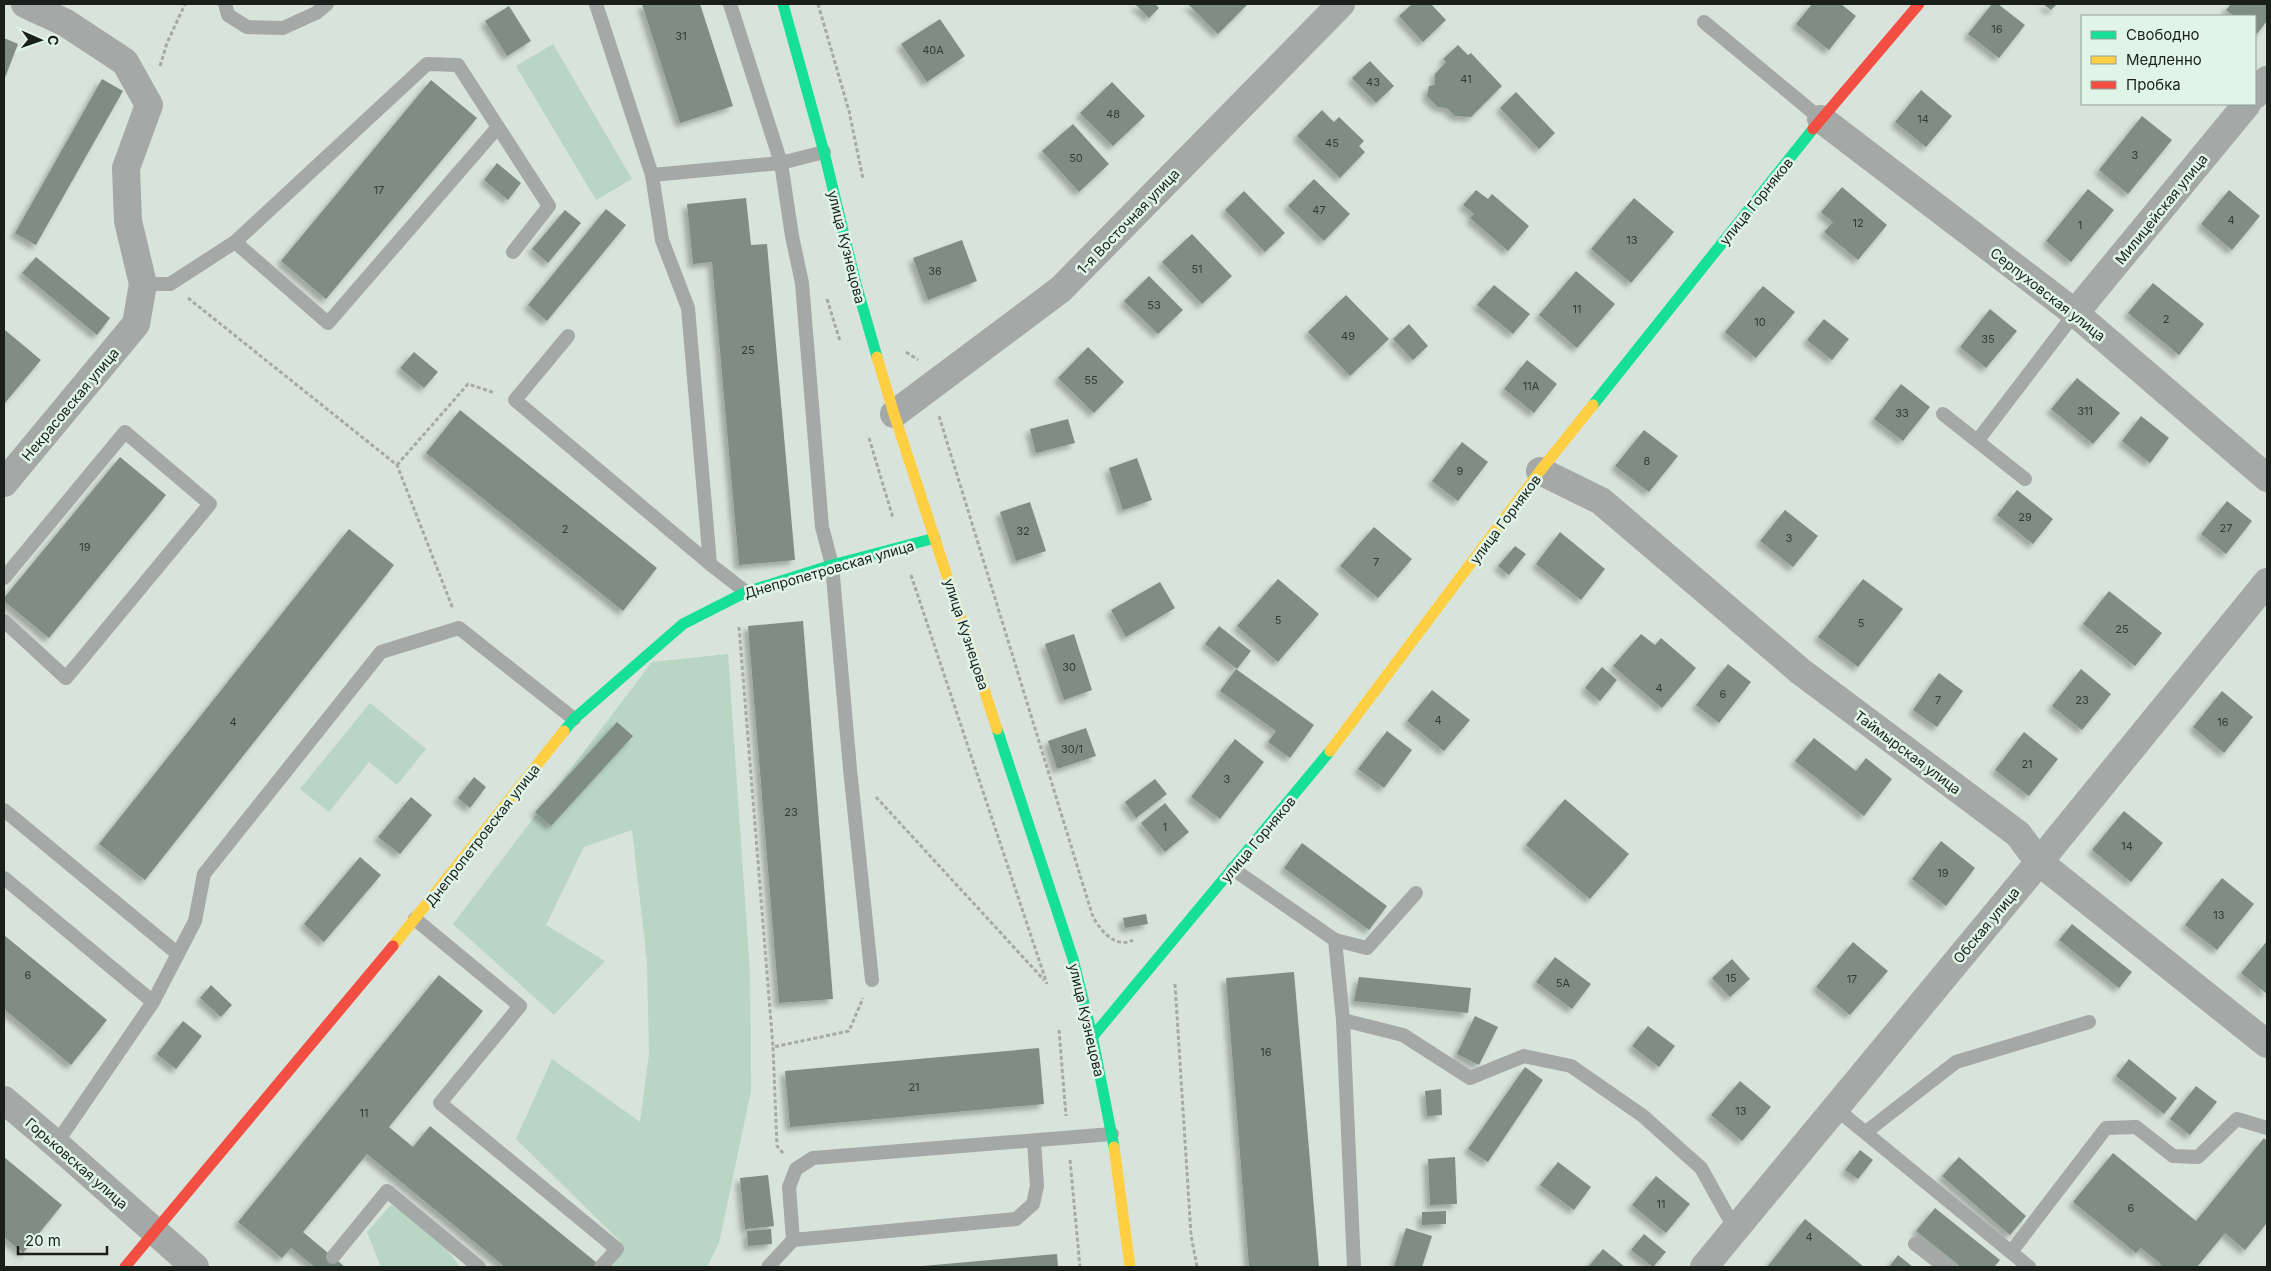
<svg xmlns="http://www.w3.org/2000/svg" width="2271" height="1271" font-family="Inter,sans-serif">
  <defs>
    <filter id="shadow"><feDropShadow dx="-4.5" dy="4.5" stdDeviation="2.5" flood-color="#0004"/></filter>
  </defs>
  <rect width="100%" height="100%" fill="#d8e3dc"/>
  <g fill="#b9d5c3">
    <polygon points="553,44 632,179 596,200 516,66"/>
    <polygon points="728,654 750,973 751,1091 719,1243 707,1267 610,1267 620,1241 516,1139 552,1059 640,1122 649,1054 647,962 632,830 584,847 546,925 605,961 554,1015 453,924 652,662"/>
    <polygon points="370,703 426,749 397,785 369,762 329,812 300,789"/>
    <polygon points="391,1205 435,1233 460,1267 381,1267 367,1232"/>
  </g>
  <g fill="#7f8d85" filter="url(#shadow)">
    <polygon points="642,4 700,4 733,106 680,123"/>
    <polygon points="1135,4 1155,4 1159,8 1149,18"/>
    <polygon points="1188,4 1248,4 1218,34"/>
    <polygon points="1412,4 1431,4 1446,20 1423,42 1399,16"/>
    <polygon points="1812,4 1841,4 1856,16 1829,50 1796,24"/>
    <polygon points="1992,4 1998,4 2025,25 1999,58 1968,34"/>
    <polygon points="2043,4 2057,4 2051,10"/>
    <polygon points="2231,4 2267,4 2267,21 2257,34 2255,32 2255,16 2234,16 2226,10"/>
    <polygon points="509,6 531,41 507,56 485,21"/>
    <polygon points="940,19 965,56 927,82 901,44"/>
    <polygon points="4,38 18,44 4,80"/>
    <polygon points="1458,45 1468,55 1471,53 1502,86 1471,117 1455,116 1447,108 1438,107 1427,96 1429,86 1435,85 1435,74 1446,62 1443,59"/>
    <polygon points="1370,61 1394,86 1376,103 1352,78"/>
    <polygon points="102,79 123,91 36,245 15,233"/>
    <polygon points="431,80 477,118 326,299 281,261"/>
    <polygon points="1112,82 1145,116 1113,146 1080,113"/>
    <polygon points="1921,90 1952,116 1926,147 1895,122"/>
    <polygon points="1516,92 1555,133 1539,149 1500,108"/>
    <polygon points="1322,110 1334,122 1339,117 1364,141 1359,146 1365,152 1340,178 1297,136"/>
    <polygon points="2142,116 2172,140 2128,194 2099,170"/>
    <polygon points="1073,124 1109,164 1079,192 1042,151"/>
    <polygon points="497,163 521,183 508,200 484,180"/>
    <polygon points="1314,179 1350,214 1324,241 1288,206"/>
    <polygon points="1842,187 1887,225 1858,260 1824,232 1833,222 1821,212"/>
    <polygon points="2088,189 2114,210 2071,262 2046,241"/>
    <polygon points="1476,190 1488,199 1492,194 1529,226 1508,251 1470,218 1474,214 1463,205"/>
    <polygon points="2229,190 2260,216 2232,250 2201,224"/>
    <polygon points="1244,191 1285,233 1265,252 1225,210"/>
    <polygon points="746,198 751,245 767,244 795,560 739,565 712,262 693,264 687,204"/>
    <polygon points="1634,198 1674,232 1631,283 1591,249"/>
    <polygon points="606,209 626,225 547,321 528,305"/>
    <polygon points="565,210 581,223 548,263 532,249"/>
    <polygon points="1192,234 1232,276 1202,304 1162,262"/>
    <polygon points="962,240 977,281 928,300 913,258"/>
    <polygon points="36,257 110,318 97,335 22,273"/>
    <polygon points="1576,271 1615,304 1577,348 1539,315"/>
    <polygon points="1149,276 1183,310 1158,334 1124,301"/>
    <polygon points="2153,283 2204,324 2179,355 2128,313"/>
    <polygon points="1494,285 1530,314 1513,334 1477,305"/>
    <polygon points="1763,286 1795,312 1756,358 1725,332"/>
    <polygon points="1346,295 1389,339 1350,376 1308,332"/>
    <polygon points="1990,309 2017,331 1986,368 1960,347"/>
    <polygon points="1824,319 1849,339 1832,360 1807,340"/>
    <polygon points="1409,324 1428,346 1413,360 1393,339"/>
    <polygon points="5,330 41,360 4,404 4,331"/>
    <polygon points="1088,347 1124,382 1094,413 1058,378"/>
    <polygon points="414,352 438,372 424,388 400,368"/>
    <polygon points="1527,360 1557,384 1534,413 1504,389"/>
    <polygon points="2077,378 2120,413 2093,444 2051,409"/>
    <polygon points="1901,384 1930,407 1903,441 1874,419"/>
    <polygon points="460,410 657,568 623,611 426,453"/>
    <polygon points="2141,416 2169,438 2150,463 2122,441"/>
    <polygon points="1068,419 1075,443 1036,453 1030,429"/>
    <polygon points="1644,430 1678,456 1649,492 1615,466"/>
    <polygon points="1462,442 1488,462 1458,501 1432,481"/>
    <polygon points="120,457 166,495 49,638 4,601 4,598"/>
    <polygon points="1137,458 1152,500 1123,510 1109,468"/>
    <polygon points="2017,490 2053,519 2033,544 1997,515"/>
    <polygon points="2227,501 2252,521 2226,554 2201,534"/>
    <polygon points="1030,502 1046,551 1016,561 1000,512"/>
    <polygon points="1785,510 1818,536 1793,567 1760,541"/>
    <polygon points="1374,527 1412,559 1378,598 1340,566"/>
    <polygon points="349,529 394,565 145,880 99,844"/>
    <polygon points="1560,532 1605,569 1581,600 1536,564"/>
    <polygon points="1515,546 1526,554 1509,575 1498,566"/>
    <polygon points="1278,579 1319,614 1278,662 1237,626"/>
    <polygon points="1863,579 1903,609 1858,667 1818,637"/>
    <polygon points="1160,582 1175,608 1126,637 1111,610"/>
    <polygon points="2109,591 2162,633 2135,666 2083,624"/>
    <polygon points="803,621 833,999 779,1003 748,626"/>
    <polygon points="1219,626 1251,651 1237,669 1205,644"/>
    <polygon points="1074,634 1092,690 1064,700 1045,644"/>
    <polygon points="1641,634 1655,645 1661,638 1696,668 1662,708 1613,666"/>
    <polygon points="1728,664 1751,682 1719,723 1696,705"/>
    <polygon points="1602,667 1617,680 1600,701 1585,688"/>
    <polygon points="1236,669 1314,725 1290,758 1268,742 1276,731 1220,691"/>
    <polygon points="2081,669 2111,694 2082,730 2052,706"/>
    <polygon points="1939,673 1963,691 1937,727 1913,710"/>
    <polygon points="1432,690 1470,720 1444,751 1407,721"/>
    <polygon points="2222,691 2253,717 2224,753 2193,727"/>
    <polygon points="617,722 633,736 551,826 535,812"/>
    <polygon points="1086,728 1096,756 1057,769 1048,741"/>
    <polygon points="1387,731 1412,750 1384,788 1358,769"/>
    <polygon points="2024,732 2058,759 2029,796 1995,770"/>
    <polygon points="1814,738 1856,771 1866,758 1892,779 1864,816 1795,761"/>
    <polygon points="1235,739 1264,762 1220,819 1191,797"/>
    <polygon points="474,777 486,787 470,808 458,798"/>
    <polygon points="1155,779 1167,794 1136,818 1125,802"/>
    <polygon points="411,797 432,815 400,854 378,837"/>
    <polygon points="1565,799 1629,854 1590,899 1526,845"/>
    <polygon points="1165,803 1189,832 1165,852 1141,823"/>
    <polygon points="2124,811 2163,843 2131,882 2092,850"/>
    <polygon points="1941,841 1975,868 1946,906 1912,879"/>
    <polygon points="1302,843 1387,906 1369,930 1284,868"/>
    <polygon points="360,857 381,875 324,942 304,924"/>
    <polygon points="2222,878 2254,904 2217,950 2185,925"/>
    <polygon points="1146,914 1148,924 1125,928 1123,918"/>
    <polygon points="2072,924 2132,972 2119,988 2059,940"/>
    <polygon points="4,935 107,1020 71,1065 4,1009"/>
    <polygon points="2267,941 2267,994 2241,973"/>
    <polygon points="1853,942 1888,971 1850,1015 1816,987"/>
    <polygon points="1555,957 1591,984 1572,1009 1536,982"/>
    <polygon points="1732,959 1750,979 1730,997 1712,978"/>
    <polygon points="1294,972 1319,1267 1249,1267 1226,978"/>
    <polygon points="439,975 483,1011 389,1127 413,1147 430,1126 597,1263 593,1267 505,1267 367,1154 303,1232 345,1267 315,1267 291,1248 282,1258 238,1222"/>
    <polygon points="1359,977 1471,988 1468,1013 1354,1001"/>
    <polygon points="211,985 232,1005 221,1017 200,998"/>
    <polygon points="1475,1016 1498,1027 1479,1065 1457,1054"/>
    <polygon points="183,1021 202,1036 176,1069 157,1054"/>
    <polygon points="1648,1026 1675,1046 1659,1067 1632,1046"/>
    <polygon points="1039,1048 1044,1104 790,1127 785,1071"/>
    <polygon points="2129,1059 2177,1098 2164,1114 2116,1076"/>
    <polygon points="1525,1067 1543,1080 1488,1162 1468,1149"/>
    <polygon points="1740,1081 1771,1107 1742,1141 1711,1115"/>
    <polygon points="2196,1086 2217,1102 2190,1135 2170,1119"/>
    <polygon points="1441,1089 1442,1115 1427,1116 1425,1091"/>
    <polygon points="2264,1138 2267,1141 2267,1223 2245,1250 2225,1233 2197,1267 2159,1267 2161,1264 2141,1248 2136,1253 2073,1202 2113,1153 2196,1221"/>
    <polygon points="1860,1150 1873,1160 1858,1179 1845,1170"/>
    <polygon points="4,1157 62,1205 23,1253 4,1237"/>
    <polygon points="1455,1157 1457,1204 1430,1205 1428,1159"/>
    <polygon points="1959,1157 2026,1216 2010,1235 1942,1176"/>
    <polygon points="1558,1162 1591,1187 1574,1210 1540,1185"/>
    <polygon points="768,1175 774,1226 745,1229 740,1178"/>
    <polygon points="1656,1176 1690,1204 1666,1233 1632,1205"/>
    <polygon points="1935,1208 2000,1260 1994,1267 1961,1267 1916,1231"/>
    <polygon points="1446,1211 1446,1224 1422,1225 1422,1212"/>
    <polygon points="1805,1219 1864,1267 1767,1267"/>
    <polygon points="1406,1228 1432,1236 1422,1267 1394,1267"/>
    <polygon points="771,1229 772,1244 748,1246 747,1231"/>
    <polygon points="1644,1234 1666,1252 1653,1267 1631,1250"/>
    <polygon points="1603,1249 1625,1267 1588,1267"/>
    <polygon points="1057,1254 1058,1267 923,1267 923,1266"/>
    <polygon points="1898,1255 1913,1267 1889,1267"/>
  </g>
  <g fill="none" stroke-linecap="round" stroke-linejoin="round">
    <g stroke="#a6aaa7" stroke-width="3" stroke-dasharray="4 2.5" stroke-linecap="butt">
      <polyline points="818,4 849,111 863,179"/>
      <polyline points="160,66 167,43 185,4"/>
      <polyline points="188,298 397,465 453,609"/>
      <polyline points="827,299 840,341"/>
      <polyline points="906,352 918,360"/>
      <path d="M939,416L1092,914C1098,928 1115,950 1133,940"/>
      <polyline points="869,438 893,518"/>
      <polyline points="397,465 468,384 495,393"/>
      <polyline points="911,575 1047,984"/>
      <polyline points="739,627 773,1047"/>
      <polyline points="876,797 1044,980"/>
      <polyline points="1175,984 1191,1235 1197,1267"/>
      <polyline points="1059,1030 1066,1116"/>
      <polyline points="783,1153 777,1146 773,1047 849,1031 863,998"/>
      <polyline points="1070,1160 1080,1267"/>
    </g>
    <g stroke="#a4a8a6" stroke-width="14">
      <polyline points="225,4 228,15 247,27 283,28 316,13 327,4"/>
      <polyline points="596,4 652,175 662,240 688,308 710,564 746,592"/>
      <polyline points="730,4 781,163 792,236 802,283 822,527 832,565 850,769 872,980"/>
      <polyline points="1704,22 1821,119"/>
      <polyline points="652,175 781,163 824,152"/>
      <polyline points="235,242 328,323 498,127"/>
      <polyline points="143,284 170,284 235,242 427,64 458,65 549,206 513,252"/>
      <polyline points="568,336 515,400 710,564"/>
      <polyline points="1943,414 2025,479"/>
      <polyline points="1978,440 2075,313"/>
      <polyline points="4,578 125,432 210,504 66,678 4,621"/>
      <polyline points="4,810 178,954"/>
      <polyline points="1233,869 1335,940 1343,1020 1354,1267"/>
      <polyline points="4,878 153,1002"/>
      <polyline points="415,919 520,1006 440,1103 617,1249 601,1267"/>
      <polyline points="1335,940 1367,948 1416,893"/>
      <polyline points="1343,1020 1403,1035 1470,1078 1524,1056 1571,1066 1643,1116 1701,1168 1735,1229"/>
      <polyline points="1834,1107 2029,1267"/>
      <polyline points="1866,1132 1956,1062 2089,1022"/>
      <polyline points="56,1144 153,1002 195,921 204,874 381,652 459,628 574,719"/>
      <polyline points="793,1240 1016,1219 1033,1204 1037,1186 1034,1141"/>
      <polyline points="1915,1244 1945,1267"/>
      <polyline points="2011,1252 2106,1128 2136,1127 2173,1156 2198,1157 2237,1119 2267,1128"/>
      <polyline points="333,1257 387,1191 479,1267"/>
      <polyline points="768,1267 793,1240 789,1187 796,1169 813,1158 1112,1134"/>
    </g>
    <g stroke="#a4a8a6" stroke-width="28">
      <polyline points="2255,95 2267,80"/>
      <polyline points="1821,119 2075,313 2267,478"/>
      <polyline points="2075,313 2247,104"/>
      <polyline points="894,414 1061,289 1341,4"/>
      <polyline points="1540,471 1601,501 1800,671 2018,834 2039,862 2267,1044"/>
      <polyline points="4,483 136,324 143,284 128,221 126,168 149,105 125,62 66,23 25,4"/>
      <polyline points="4,1100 56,1144 195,1267"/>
      <polyline points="1704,1267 2039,862 2267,582"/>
    </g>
    <g stroke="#16e098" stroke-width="11">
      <polyline points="783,4 824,152 856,284 877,357"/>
      <polyline points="1593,405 1813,129"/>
      <polyline points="997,729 1073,959 1092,1035 1114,1147"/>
      <polyline points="564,731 574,719 683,624 746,592 832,565 935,538"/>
      <polyline points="1094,1035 1330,751"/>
    </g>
    <g stroke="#ffcf43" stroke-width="11">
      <polyline points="877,357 894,414 997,729"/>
      <polyline points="1330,751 1540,471 1593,405"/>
      <polyline points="393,946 564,731"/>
      <polyline points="1114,1147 1130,1267"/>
    </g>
    <g stroke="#f24e42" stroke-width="11">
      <polyline points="1813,129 1919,4"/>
      <polyline points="125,1267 393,946"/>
    </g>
  </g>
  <g text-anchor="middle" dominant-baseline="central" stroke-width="5" stroke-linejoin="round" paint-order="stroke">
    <g font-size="11" fill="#323b36">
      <text x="1997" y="29">16</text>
      <text x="681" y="36">31</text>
      <text x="933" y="50">40А</text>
      <text x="1466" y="79">41</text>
      <text x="1373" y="82">43</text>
      <text x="1113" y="114">48</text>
      <text x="1923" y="119">14</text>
      <text x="1332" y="143">45</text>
      <text x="2135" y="155">3</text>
      <text x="1076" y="158">50</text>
      <text x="379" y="190">17</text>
      <text x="1319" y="210">47</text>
      <text x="2231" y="220">4</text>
      <text x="1858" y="223">12</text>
      <text x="2080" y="225">1</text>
      <text x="1632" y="240">13</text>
      <text x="1197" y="269">51</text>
      <text x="935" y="271">36</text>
      <text x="1154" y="305">53</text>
      <text x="1577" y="309">11</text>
      <text x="2166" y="319">2</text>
      <text x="1760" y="322">10</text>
      <text x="1348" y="336">49</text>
      <text x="1988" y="339">35</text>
      <text x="748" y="350">25</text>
      <text x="1091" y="380">55</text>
      <text x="1531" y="386">11А</text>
      <text x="2085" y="411">311</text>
      <text x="1902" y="413">33</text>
      <text x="1647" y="461">8</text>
      <text x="1460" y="471">9</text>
      <text x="2025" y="517">29</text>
      <text x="2226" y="528">27</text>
      <text x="565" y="529">2</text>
      <text x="1023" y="531">32</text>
      <text x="1789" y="538">3</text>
      <text x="85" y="547">19</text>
      <text x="1376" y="562">7</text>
      <text x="1278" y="620">5</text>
      <text x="1861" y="623">5</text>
      <text x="2122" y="629">25</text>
      <text x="1069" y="667">30</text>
      <text x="1659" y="688">4</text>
      <text x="1723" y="694">6</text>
      <text x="1938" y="700">7</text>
      <text x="2082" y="700">23</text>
      <text x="1438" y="720">4</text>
      <text x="233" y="722">4</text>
      <text x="2223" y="722">16</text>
      <text x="1072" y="749">30/1</text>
      <text x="2027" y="764">21</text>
      <text x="1227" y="779">3</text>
      <text x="791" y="812">23</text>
      <text x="1165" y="827">1</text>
      <text x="2127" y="846">14</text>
      <text x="1943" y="873">19</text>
      <text x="2219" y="915">13</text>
      <text x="28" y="975">6</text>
      <text x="1731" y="978">15</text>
      <text x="1852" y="979">17</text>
      <text x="1563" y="983">5А</text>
      <text x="1266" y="1052">16</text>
      <text x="914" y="1087">21</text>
      <text x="1741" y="1111">13</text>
      <text x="364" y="1113">11</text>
      <text x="1661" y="1204">11</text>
      <text x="2131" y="1208">6</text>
      <text x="1809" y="1237">4</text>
    </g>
    <g font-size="14" fill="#19201b" stroke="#e1f4e8">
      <text transform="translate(1756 201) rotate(-51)">улица Горняков</text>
      <text transform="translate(2161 209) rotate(-51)">Милицейская улица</text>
      <text transform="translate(1128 221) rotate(-46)">1-я Восточная улица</text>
      <text transform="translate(847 247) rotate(76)">улица Кузнецова</text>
      <text transform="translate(2048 294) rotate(38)">Серпуховская улица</text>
      <text transform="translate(70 404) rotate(-50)">Некрасовская улица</text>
      <text transform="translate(1505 519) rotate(-53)">улица Горняков</text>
      <text transform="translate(829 569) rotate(-16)">Днепропетровская улица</text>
      <text transform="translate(967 634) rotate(72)">улица Кузнецова</text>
      <text transform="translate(1908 752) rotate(37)">Таймырская улица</text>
      <text transform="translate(482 835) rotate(-52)">Днепропетровская улица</text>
      <text transform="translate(1258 839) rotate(-50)">улица Горняков</text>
      <text transform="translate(1986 925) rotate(-50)">Обская улица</text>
      <text transform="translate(1087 1020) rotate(77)">улица Кузнецова</text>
      <text transform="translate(77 1163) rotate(41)">Горьковская улица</text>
    </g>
  </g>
  <rect width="2271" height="1271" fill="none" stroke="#19201b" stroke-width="10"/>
  <rect x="2081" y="15" width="175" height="90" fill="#e1f4e8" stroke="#919f96"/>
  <rect x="2091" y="31" width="25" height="8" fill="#16e098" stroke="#919f96"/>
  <text x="2126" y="40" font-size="15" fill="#19201b">Свободно</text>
  <rect x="2091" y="56" width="25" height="8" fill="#ffcf43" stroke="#919f96"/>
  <text x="2126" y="65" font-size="15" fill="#19201b">Медленно</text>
  <rect x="2091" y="81" width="25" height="8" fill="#f24e42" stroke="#919f96"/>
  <text x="2126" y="90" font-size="15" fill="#19201b">Пробка</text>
  <g transform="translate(40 40) rotate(92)" stroke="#e1f4e8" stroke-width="4" paint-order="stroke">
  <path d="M0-4L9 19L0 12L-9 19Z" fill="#19201b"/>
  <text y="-8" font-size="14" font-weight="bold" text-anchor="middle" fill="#19201b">С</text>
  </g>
  <path d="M18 1246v8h89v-8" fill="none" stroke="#19201b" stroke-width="2.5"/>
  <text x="25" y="1246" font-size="15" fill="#19201b" stroke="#e1f4e8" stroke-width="4" paint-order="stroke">20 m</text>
</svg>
